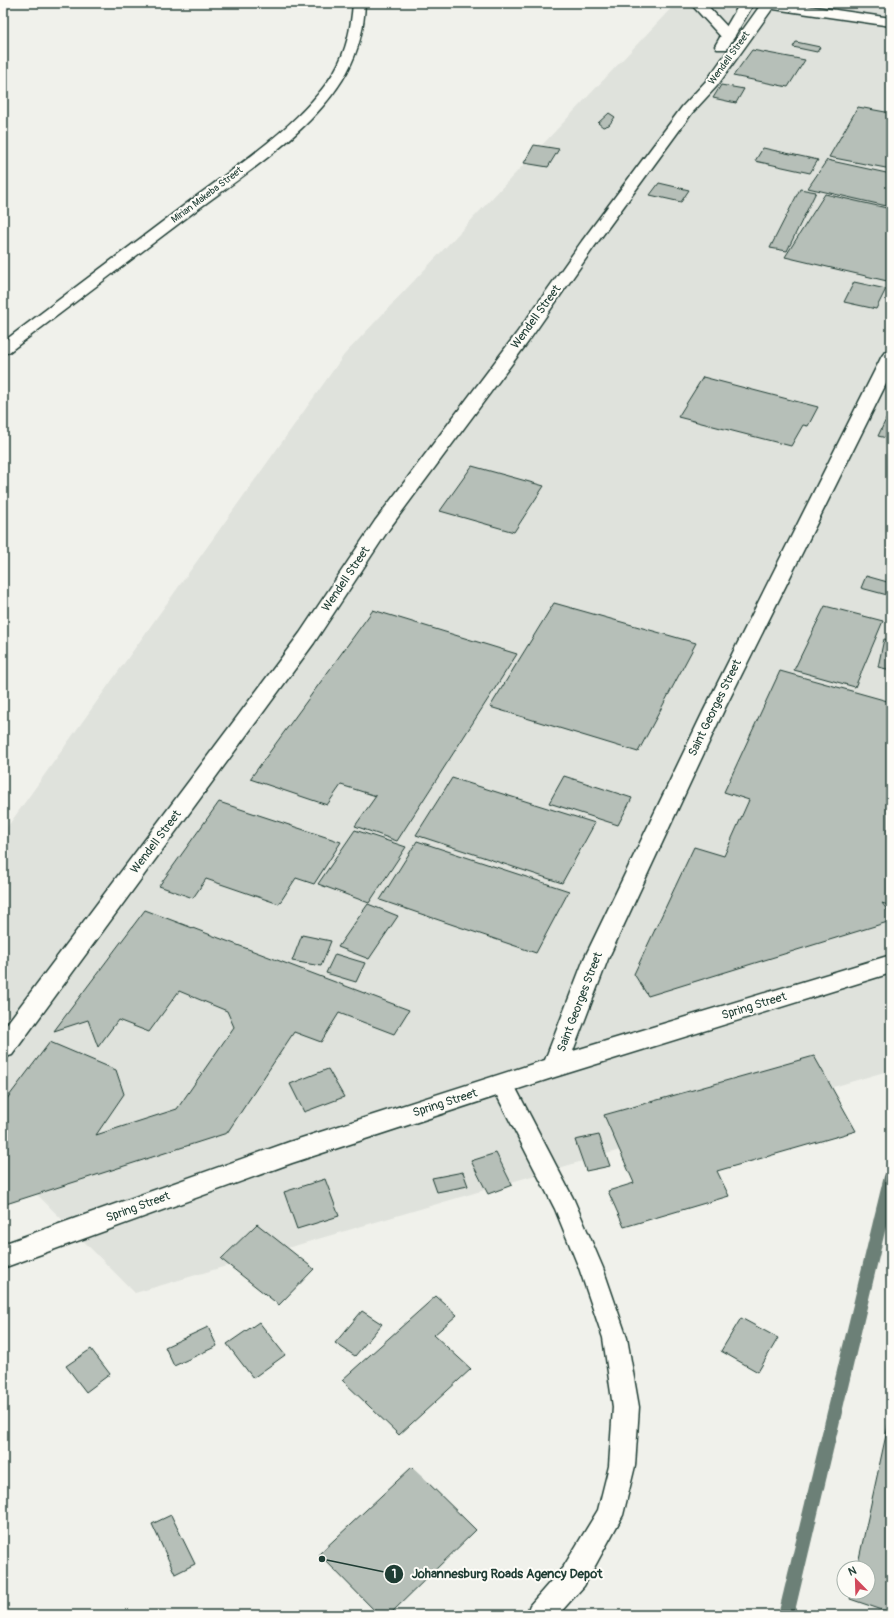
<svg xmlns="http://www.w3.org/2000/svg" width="894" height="1618" font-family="Pangolin,sans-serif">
  <rect width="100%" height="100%" fill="#f0f1eb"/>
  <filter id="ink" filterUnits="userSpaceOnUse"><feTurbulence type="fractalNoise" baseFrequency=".025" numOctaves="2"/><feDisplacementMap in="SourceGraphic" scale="8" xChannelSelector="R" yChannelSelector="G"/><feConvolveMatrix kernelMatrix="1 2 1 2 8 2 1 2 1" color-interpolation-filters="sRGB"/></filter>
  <g filter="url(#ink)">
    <polygon fill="#dfe2dc" points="676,3 891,3 891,1070 135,1293 3,1160 3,833 344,355"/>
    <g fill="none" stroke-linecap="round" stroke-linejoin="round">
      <polygon fill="#6c8077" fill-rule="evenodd" points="891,1170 891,1206 794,1615 778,1615 884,1176 886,1172"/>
    </g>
    <g fill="#b6bfb8" stroke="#1f3d34">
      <polygon points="796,42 820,47 817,52 793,47"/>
      <polygon points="752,50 805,60 788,87 733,76"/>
      <polygon points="721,85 744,89 736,103 713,98"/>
      <polygon points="858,107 891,113 891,169 829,157"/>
      <polygon points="609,113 615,117 609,125 603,127 598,123"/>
      <polygon points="534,145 559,149 548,167 524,163"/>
      <polygon points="763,148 818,160 810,173 755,161"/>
      <polygon points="827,160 891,174 891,207 808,188"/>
      <polygon points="659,183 689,190 681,202 650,195"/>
      <polygon points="800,189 816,192 787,251 770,248"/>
      <polygon points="825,194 891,209 891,274 887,281 785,257"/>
      <polygon points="854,282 886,289 876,309 844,302"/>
      <polygon points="703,377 818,407 808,426 803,425 791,446 678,417"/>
      <polygon points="891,409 891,439 878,436"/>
      <polygon points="472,466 544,486 514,532 440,511"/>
      <polygon points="866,576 891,583 891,596 861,588"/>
      <polygon points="554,603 696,643 638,752 490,707"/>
      <polygon points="825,606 883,621 855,687 794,670"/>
      <polygon points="373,610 517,654 397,841 355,826 376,796 341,785 327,805 250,779"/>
      <polygon points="884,639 891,640 891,670 878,667"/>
      <polygon points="780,671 891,702 891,906 882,903 891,915 891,921 648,996 634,974 694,847 724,856 749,800 724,792"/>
      <polygon points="564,776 632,798 618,825 549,803"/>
      <polygon points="452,778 595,823 562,883 416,835"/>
      <polygon points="219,802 341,842 314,884 296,878 279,904 206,879 193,898 159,886"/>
      <polygon points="355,830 406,847 369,903 318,884"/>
      <polygon points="417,841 569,891 536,953 380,900"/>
      <polygon points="368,904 398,916 369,959 338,947"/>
      <polygon points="145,910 409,1010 394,1034 339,1013 321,1042 294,1032 227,1133 3,1205 3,1104 50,1042 116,1070 124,1094 96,1135 177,1109 234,1027 227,1011 179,991 149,1032 118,1020 98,1047 88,1020 54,1031"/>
      <polygon points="302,935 331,941 321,966 292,961"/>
      <polygon points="335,954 365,963 356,982 326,973"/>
      <polygon points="814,1056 856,1131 717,1171 729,1196 624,1227 608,1191 634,1183 604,1115"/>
      <polygon points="328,1069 344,1097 304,1112 290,1084"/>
      <polygon points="599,1135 610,1166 586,1171 575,1140"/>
      <polygon points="496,1153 512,1185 488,1194 471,1161"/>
      <polygon points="463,1172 468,1186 437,1192 432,1178"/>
      <polygon points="325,1179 339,1216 297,1229 284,1192"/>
      <polygon points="257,1224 314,1269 279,1305 221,1259"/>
      <polygon points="436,1296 457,1315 434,1335 471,1369 399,1435 342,1380"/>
      <polygon points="362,1311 382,1324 355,1356 335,1343"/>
      <polygon points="741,1318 778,1338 758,1372 721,1351"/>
      <polygon points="259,1322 285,1355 253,1378 227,1344"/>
      <polygon points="208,1327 217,1346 174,1366 165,1347"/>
      <polygon points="91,1349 110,1374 86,1392 66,1366"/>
      <polygon points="891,1412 891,1613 850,1599 852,1592 868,1592 868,1568 857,1568"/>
      <polygon points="412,1467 476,1530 389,1615 379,1615 319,1554"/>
      <polygon points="171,1515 195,1564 175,1574 152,1524"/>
    </g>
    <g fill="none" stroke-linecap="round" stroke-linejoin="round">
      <defs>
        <g id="service">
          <path d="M353,3H365C364,28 359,50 347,72C315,130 246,173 194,212C132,259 70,306 9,352L3,354V342C65,295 128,248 190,201C237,166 303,123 334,72C347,50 351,28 353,3Z"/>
          <polygon points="502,1075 510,1077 574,1200 603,1268 627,1338 639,1407 635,1466 623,1515 584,1586 558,1615 526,1615 530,1605 564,1566 598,1510 609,1466 613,1407 603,1338 579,1268 555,1209 491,1084 494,1077"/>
        </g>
        <g id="minor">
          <polygon points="740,3 754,3 727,49 717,49 715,46"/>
          <polygon points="762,3 773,3 775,5 717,86 692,113 594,247 528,342 389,529 314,643 12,1055 3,1058 3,1029 300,633 375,521 516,334 582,241 682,107 707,80"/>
          <polygon points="891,351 891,374 724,710 608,959 573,1051 891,955 891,973 555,1077 292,1163 3,1268 3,1244 289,1142 545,1060 584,959 704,710 882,356 885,352"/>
        </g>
        <g id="tertiary">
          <polygon points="690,3 705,3 733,33 735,36 733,39 723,39"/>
          <polygon points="753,3 788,3 891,18 891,26 760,7 755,6"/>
        </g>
      </defs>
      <use href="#service" stroke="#1f3d34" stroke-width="3"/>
      <use href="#minor" stroke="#1f3d34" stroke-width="3"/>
      <use href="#tertiary" stroke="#1f3d34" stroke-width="3"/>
      <use href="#service" fill="#fdfcf7" fill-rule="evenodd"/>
      <use href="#minor" fill="#fdfcf7" fill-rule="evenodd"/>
      <use href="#tertiary" fill="#fdfcf7" fill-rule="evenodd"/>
    </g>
  </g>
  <g text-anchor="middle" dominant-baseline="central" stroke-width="4" stroke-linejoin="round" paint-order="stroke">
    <g font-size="10" fill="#1f3d34" stroke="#fdfcf7">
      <text transform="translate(729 58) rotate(-54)">Wendell Street</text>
      <text transform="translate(207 195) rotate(-37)">Mirian Makeba Street</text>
    </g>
    <g font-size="12" fill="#1f3d34" stroke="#fdfcf7">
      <text transform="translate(536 317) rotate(-54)">Wendell Street</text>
      <text transform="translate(346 579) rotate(-56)">Wendell Street</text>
      <text transform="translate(715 708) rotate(-64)">Saint Georges Street</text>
      <text transform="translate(156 842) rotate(-53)">Wendell Street</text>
      <text transform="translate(580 1002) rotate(-69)">Saint Georges Street</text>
      <text transform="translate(754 1006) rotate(-17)">Spring Street</text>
      <text transform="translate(445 1103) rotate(-18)">Spring Street</text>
      <text transform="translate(138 1207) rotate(-20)">Spring Street</text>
    </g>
  </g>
  <path fill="none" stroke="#1f3d34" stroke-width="1.5" d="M322 1559L394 1574"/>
  <g fill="#1f3d34" stroke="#fdfcf7" stroke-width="1.5">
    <circle cx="322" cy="1559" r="4"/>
    <circle cx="394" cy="1574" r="10"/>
  </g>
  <g font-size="12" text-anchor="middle" font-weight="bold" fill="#fff">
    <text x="394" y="1578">1</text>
  </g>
  <g font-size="13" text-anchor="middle" font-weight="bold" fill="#1f3d34" stroke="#fdfcf7" stroke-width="4" stroke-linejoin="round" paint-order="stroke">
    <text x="507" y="1578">Johannesburg Roads Agency Depot</text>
  </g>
  <rect width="894" height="1618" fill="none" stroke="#fdfcf7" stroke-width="16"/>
  <rect x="8" y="8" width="878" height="1602" fill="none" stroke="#1f3d34" stroke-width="1.5" filter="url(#ink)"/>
  <g transform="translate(856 1580) rotate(337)"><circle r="19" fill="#fdfcf7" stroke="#a4b0a9"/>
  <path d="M0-3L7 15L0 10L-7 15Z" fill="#d1495b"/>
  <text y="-6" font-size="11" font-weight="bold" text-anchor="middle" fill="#1f3d34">N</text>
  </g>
</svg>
